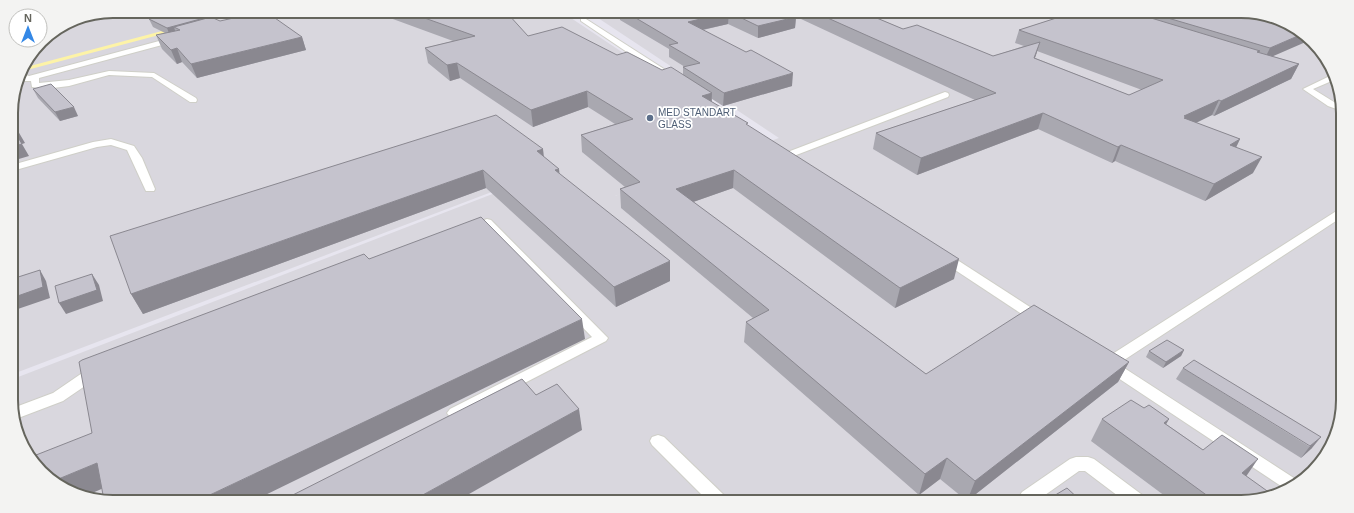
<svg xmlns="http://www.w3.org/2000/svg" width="1354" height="513" font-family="Helvetica,sans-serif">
  <rect width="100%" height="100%" fill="#e7e5ef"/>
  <polygon fill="#d9d7de" points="113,11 521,11 537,17 562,11 574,11 571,18 758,143 615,196 779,138 592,14 584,11 1241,11 1274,17 1322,51 1342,100 1343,400 1337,433 1303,481 1247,502 113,502 80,496 36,467 13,419 13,379 547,173 547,171 13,374 11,106 21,68 46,37 74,19"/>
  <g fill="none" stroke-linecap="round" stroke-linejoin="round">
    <g stroke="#fdf3a7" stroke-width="3">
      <polyline points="209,20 242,11"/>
      <polyline points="21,70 168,31"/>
    </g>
    <defs>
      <g id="minor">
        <polygon points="268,11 275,12 252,20 249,18"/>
        <polygon points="588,11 586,13 586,19 664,69 664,73 658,73 581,21 581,12"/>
        <polygon points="174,37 178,39 177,41 39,78 39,83 69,80 109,71 154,73 196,98 197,100 196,102 190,102 152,77 109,75 69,86 45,89 32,87 31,81 25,81 19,78 20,73 29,76"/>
        <polygon points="1332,75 1334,80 1313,89 1334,102 1342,105 1342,111 1328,106 1303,89"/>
        <polygon points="945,92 948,93 949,95 948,97 791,157 785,157 783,155 785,153"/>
        <polygon points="111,139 134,146 142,158 155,189 154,191 146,191 145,189 127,150 111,145 97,147 12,171 12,165 93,142"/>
        <polygon points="1342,209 1342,217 1118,364 1300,482 1284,488 1103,368 1101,364 1103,360 1338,210"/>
        <polygon points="487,219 491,220 608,338 606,341 455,419 450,417 447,413 450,409 592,337 485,227 472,231 468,230 466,228 468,226"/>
        <polygon points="944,253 948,254 1044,316 1046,319 1044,322 1039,323 1034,322 940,260 938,257 940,254"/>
        <polygon points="96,366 101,367 103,371 101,375 63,401 13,420 13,408 53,393 91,367"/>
        <polygon points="658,435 664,437 726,497 729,502 709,502 652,445 650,441 652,437"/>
        <polygon points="1076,457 1088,457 1094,459 1145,497 1148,502 1126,502 1085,471 1079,471 1038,500 1039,502 1021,502 1019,497 1022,492 1070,459"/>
      </g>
    </defs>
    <use href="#minor" stroke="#cfcfc8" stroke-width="2"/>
    <use href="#minor" fill="#fff" fill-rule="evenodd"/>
  </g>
  <g fill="#a9a8b0" fill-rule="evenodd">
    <polygon points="371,11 498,11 528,36 617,55 662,70 683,75 683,67 685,67 669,57 669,49 620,20 620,11 783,11 796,17 795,28 758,38 728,24 703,30 792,86 723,106 712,99 712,102 748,126 954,279 895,308 733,188 693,202 926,374 1129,362 1118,382 967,501 940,479 919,495 744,342 746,322 753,318 621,208 620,189 625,187 582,152 581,135 615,124 588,107 533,127 460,78 450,81 428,63 425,48 453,41"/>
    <path d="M801,11H860L903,29L993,56L1024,46L1015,43L1019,30L1078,11H1241L1274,17L1272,56L1299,64L1291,79L1214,116L1212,115L1196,123L1240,139L1236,147L1253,173L1205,201L1115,161L1112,163L1038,129L917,175L873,149L876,133L975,100L801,19ZM1037,51L1142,90L1129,95L1035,58Z"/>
    <polygon points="204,18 205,19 220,21 302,37 306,50 197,78 182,62 177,64 162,49 156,35 165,33 153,27 149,19"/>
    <polygon points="33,89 78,116 60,121 38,98"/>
    <polygon points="543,149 543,156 559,174 670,281 616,307 486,188 143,314 131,294"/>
    <polygon points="1184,350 1181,356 1163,368 1146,357 1149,351"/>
    <polygon points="1183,368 1312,448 1301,458 1176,379"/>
    <polygon points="1144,408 1169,419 1166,424 1203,450 1246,476 1247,502 1173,502 1091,441 1102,419"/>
  </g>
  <g fill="#8a8890">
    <polygon points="729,12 728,24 688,33 688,22"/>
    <polygon points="796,17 795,28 758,38 758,26"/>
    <polygon points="204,18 207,26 174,27 176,34 170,36 167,28"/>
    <polygon points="1300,35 1308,41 1264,60 1270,48"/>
    <polygon points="302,37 306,50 197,78 191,64"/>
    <polygon points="1040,42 1036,55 1029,72 1034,58"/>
    <polygon points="177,48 182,62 177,64 171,50"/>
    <polygon points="457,63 460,78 450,81 447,65"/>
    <polygon points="1299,64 1291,79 1214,116 1221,101"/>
    <polygon points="793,73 792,86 723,106 724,93"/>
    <polygon points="587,91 588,107 533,127 531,110"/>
    <polygon points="712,93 711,109 702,96"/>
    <polygon points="1219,100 1212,115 1181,130 1184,116"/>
    <polygon points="74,107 78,116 60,121 55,112"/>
    <polygon points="1043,113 1038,129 917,175 921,158"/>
    <polygon points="18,131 25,143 22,144 29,156 12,161 11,147 15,132"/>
    <polygon points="1240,139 1232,156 1230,145"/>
    <polygon points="1121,145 1115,161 1112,163 1118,147"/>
    <polygon points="543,149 545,166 537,151"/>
    <polygon points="1262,157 1253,173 1205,201 1214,184"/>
    <polygon points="559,169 561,187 555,170"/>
    <polygon points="483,170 486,188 143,314 131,294"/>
    <polygon points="734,170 733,188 676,208 676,189"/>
    <polygon points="959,259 954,279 895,308 900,288"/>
    <polygon points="670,261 670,281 616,307 614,287"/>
    <polygon points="40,270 46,281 50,298 12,311 12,298"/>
    <polygon points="92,274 99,285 103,301 66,314 59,303"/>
    <polygon points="582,319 585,339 251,502 195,502"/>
    <polygon points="1184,350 1181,356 1163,368 1166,362"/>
    <polygon points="1129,362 1118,382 967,501 975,481"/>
    <polygon points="579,409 582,430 455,502 410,502"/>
    <polygon points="1169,419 1157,440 1164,423"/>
    <polygon points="20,434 34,452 35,465"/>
    <polygon points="1321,437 1312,448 1301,458 1310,446"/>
    <polygon points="947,458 940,479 919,495 925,474"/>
    <polygon points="1258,459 1243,481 1242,473"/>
    <polygon points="97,463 113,484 83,497 80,496 56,480"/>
  </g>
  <g fill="#c5c3cd" stroke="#8a8890">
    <polygon points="183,11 189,11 204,18 167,28 149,19"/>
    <polygon points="265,11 302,37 191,64 177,48 171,50 156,35 180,30 174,27 211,17 220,21"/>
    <polygon points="405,11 498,11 508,14 528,36 562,27 617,55 627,52 662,70 671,67 712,93 702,96 748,123 746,124 959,259 900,288 734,170 676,189 926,374 1034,305 1129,362 975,481 947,458 925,474 746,322 769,310 620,189 640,182 581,135 633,119 587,91 531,110 457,63 447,65 425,48 475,36"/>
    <polygon points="624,11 783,11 796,17 758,26 729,12 688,22 746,52 751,50 793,73 724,93 683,67 700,63 669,45 678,43"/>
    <polygon points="812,11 860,11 903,29 917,25 993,56 1040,42 1034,58 1129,95 1163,80 1019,30 1078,11 1128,11 1260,51 1257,52 1299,64 1221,101 1219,100 1184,116 1187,117 1184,118 1240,139 1230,145 1262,157 1214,184 1121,145 1118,147 1043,113 921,158 876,133 996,93"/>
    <polygon points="1144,11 1241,11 1274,17 1300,35 1270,48"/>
    <polygon points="51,84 74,107 55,112 33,89"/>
    <polygon points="496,115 543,149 537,151 559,169 555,170 670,261 614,287 483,170 131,294 110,236"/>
    <polygon points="11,123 18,131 15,132 22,144 11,147"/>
    <polygon points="481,217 582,319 195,502 113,502 104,500 97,463 56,480 36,467 31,457 92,433 79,362 82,360 364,254 369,259"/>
    <polygon points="40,270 43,287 12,298 12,279"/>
    <polygon points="92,274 97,290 59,303 55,286"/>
    <polygon points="1167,340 1184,350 1166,362 1149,351"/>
    <polygon points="1194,360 1321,437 1310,446 1183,368"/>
    <polygon points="522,379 536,395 557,384 579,409 410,502 279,502"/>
    <polygon points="1131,400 1144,408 1149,405 1169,419 1164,423 1203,450 1222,435 1258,459 1242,473 1270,493 1247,502 1216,502 1102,419"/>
    <polygon points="1067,488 1082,502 1049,502 1047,500"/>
  </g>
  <circle fill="#5c6f8a" stroke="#fff" stroke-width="1.5" cx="650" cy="118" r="4"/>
  <g text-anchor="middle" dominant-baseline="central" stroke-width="3.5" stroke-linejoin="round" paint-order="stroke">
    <g font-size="10" fill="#4e5e75" stroke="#fff" text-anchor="start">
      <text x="658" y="112">MED STANDART<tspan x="658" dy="12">GLASS</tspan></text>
    </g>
  </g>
  <path d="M0 0H1354V513H0ZM113 18H1241A95 95 0 0 1 1336 113V400A95 95 0 0 1 1241 495H113A95 95 0 0 1 18 400V113A95 95 0 0 1 113 18Z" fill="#f3f3f2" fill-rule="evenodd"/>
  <path fill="none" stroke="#65655d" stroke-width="2" d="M113 18H1241A95 95 0 0 1 1336 113V400A95 95 0 0 1 1241 495H113A95 95 0 0 1 18 400V113A95 95 0 0 1 113 18Z"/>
  <g transform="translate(28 28)"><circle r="19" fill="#ffffff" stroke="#c1c1be"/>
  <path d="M0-3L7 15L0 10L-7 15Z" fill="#3488e6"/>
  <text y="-6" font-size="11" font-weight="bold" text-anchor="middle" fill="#65655d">N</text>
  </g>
</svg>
